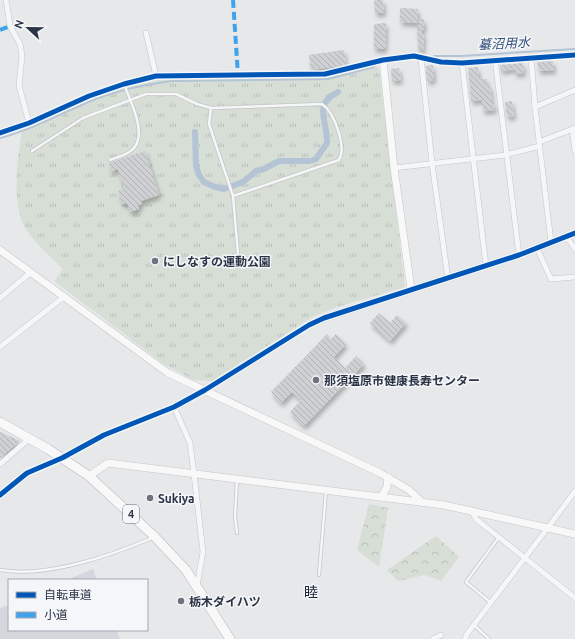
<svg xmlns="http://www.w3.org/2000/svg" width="575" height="639" font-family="Ubuntu,'Noto Sans JP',sans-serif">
  <defs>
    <pattern id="forest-crowns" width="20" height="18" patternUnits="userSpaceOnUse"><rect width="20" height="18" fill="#d6ded6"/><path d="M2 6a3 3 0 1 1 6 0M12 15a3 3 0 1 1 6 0" fill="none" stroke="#b8bfb9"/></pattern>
    <pattern id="park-tufts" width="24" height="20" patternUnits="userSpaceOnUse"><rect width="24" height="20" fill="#d6ded6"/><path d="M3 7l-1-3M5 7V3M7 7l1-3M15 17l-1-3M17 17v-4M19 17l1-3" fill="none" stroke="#b8bfb9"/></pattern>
    <pattern id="building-back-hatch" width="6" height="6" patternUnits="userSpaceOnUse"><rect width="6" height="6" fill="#ced0d3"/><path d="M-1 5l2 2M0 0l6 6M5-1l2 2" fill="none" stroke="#b1b3b6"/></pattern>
    <filter id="shadow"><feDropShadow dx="2" dy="4" stdDeviation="2" flood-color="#0004"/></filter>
  </defs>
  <rect width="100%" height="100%" fill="#e6e8ea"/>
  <g fill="#d4d7dd">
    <polygon points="93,569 97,580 67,580"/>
    <polygon points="9,605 9,630 117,630 120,639 0,639 0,608"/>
  </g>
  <g fill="url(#forest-crowns)">
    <polygon points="369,504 388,508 379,567 357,550"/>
    <polygon points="436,536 459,557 441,581 425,575 398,581 387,570"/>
  </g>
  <path fill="url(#park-tufts)" d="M375,64L379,69L405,287L337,307L314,316L212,381L193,380L164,364L54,281L63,269C51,257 37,245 27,231C10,207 18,157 22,131C66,110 109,89 157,80L326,76Z"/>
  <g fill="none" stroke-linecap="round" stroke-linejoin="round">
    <g stroke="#b4c4d5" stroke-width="2">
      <polyline points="434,56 461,56 575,49"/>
      <path d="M0,138C28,131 51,118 77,107C106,93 140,85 172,81L328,79L374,67"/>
    </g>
    <path stroke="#b4c4d5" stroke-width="6" d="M195,132L196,166L199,175L204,182L215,187L224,189L243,182L256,171L264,169L279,161H310L316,159L327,143C328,121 312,105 338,92"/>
  </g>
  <g fill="url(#building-back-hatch)" filter="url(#shadow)">
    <polygon points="374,0 383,0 384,13 375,13"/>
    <polygon points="400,8 418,9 417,23 400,22"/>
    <polygon points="419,19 424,19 424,30 421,30 422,34 424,34 423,50 418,50 417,27 419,27"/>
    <polygon points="386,23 385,49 374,49 374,24"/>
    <polygon points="344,50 346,65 311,70 309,55"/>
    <polygon points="553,61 554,70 539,71 537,62"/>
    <polygon points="523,63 524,73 515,74 515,69 501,71 500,65"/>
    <polygon points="433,65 434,80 427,81 426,66"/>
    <polygon points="478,67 479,79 487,79 487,86 490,85 492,103 494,103 495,110 483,111 482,100 471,101 468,68"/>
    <polygon points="399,68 401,80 392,81 391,69"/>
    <polygon points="512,101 514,116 507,117 505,102"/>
    <polygon points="145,151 159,195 141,201 142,204 138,205 139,209 130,212 127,203 122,204 118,191 124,189 118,169 112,171 109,163"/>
    <polygon points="379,313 390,323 397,315 406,323 390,341 370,323"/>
    <polygon points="327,334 331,339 336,334 346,344 334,357 345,368 356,356 364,364 304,426 290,412 301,400 292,392 281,403 271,392"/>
    <polygon points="0,432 20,441 0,458"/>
  </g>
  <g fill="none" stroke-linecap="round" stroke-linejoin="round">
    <defs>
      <g id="lane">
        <polyline points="211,108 209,124 233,196"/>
        <path d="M32,151L83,118L146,94H176L197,104L211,108L322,104C334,112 347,147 339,160L233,196L238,254"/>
        <path d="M110,160C117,157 128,155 133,149C148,134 130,101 124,84"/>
        <polyline points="237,533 235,517 237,480"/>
        <path d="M0,570C46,578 110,556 152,538"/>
        <polyline points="319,575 326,491"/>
        <polyline points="490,602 466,582 499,537"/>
        <polyline points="474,625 489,639"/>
      </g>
      <g id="street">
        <polyline points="6,0 10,26 20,44 22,56 19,86 29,123"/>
        <polyline points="146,33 156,76"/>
        <polyline points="531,57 535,107 551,242"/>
        <polyline points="421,58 432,163 448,279"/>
        <polyline points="495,59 519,255"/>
        <polyline points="462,63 486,266"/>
        <polyline points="535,107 575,90"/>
        <polyline points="572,129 575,151"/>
        <polyline points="0,133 29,123 89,96 124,84 156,76 325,74 383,60 414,56 441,62 462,63 575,55"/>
        <polyline points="539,142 575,128"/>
        <polyline points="394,168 505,155 540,146"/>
        <polyline points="566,236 575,249"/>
        <polyline points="537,248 551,279 575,277"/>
        <polyline points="0,298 31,272"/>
        <polyline points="0,347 65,296"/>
        <polyline points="174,407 190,443 194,474 203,552 197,586"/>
        <polyline points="0,464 30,438"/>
        <polyline points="0,495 27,473 62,458 104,435 174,407 205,390"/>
        <polyline points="471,510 476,519 575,598"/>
        <polyline points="433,639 441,635"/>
        <path d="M465,639L467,634C503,586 540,539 575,491"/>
      </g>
      <g id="secondary">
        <polyline points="383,60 394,168 411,289"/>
        <polyline points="0,250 168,373 380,473 409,490 422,502"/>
        <polyline points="205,390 309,325 324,318 519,255 575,233"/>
        <polyline points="89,476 108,463 444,505 575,534"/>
        <polyline points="381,497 387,487 388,477"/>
      </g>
      <polyline id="highway" points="0,422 48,449 89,476 155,537 186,570 230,639"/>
    </defs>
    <use href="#lane" stroke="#c4c6c8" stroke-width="4"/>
    <use href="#street" stroke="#c4c6c8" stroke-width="6"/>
    <use href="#secondary" stroke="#c4c6c8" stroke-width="8"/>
    <use href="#highway" stroke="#b8bbbf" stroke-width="10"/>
    <use href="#lane" stroke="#f5f6f7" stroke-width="2.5"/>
    <use href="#street" stroke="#f5f6f7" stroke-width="5"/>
    <use href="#secondary" stroke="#f8f8f8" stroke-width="7"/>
    <use href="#highway" stroke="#f8f8f8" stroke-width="9"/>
    <g stroke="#3ea3ec" stroke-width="4" stroke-dasharray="8 4" stroke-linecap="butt">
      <polyline points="233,0 238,75"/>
      <polyline points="0,30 10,26"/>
    </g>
    <defs>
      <g id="cycleway">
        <polyline points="0,133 29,123 89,96 124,84 156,76 325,74 383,60 414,56 441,62 462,63 575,55"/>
        <polyline points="0,495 27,473 62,458 104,435 174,407 205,390 309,325 324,318 519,255 575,233"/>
      </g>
    </defs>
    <use href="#cycleway" stroke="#f4f6f9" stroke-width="8"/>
    <use href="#cycleway" stroke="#0057b8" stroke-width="5"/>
  </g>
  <g fill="#6c737f" stroke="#f4f6f9" stroke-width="1.5">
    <circle cx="155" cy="261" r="4"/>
    <circle cx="316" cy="380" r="4"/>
    <circle cx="150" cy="498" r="4"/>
    <circle cx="181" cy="601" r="4"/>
  </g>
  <g text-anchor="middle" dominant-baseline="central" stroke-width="3" stroke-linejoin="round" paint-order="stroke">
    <rect fill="#f4f6f9" stroke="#676e7b" stroke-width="1" x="123" y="505" width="16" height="18" rx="3"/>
    <g font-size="11" font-weight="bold" fill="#2b3445">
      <text x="131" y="514">4</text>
    </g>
    <g font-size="12" font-weight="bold" fill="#2b3445" stroke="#f4f6f9" text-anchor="start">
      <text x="163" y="261">にしなすの運動公園</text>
      <text x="324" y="380">那須塩原市健康長寿センター</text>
      <text x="158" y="498">Sukiya</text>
      <text x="189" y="601">栃木ダイハツ</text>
    </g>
    <g font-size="13" font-style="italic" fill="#34527a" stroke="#f4f6f9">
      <text transform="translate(504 43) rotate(-3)">蟇沼用水</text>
    </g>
    <g font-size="14" fill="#1d2536" stroke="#f4f6f9">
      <text x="311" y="592">睦</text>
    </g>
  </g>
  <rect x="8" y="579" width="140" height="52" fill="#f4f6f9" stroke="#a4a8b1"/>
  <rect x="16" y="592" width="20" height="6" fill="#0057b8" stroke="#a4a8b1"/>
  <text x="44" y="599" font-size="12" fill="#2b3445">自転車道</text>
  <rect x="16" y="612" width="20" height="6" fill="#3ea3ec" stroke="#a4a8b1"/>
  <text x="44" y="619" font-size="12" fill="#2b3445">小道</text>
  <g transform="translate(28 28) rotate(292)" stroke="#f4f6f9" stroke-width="3" paint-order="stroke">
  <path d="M0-3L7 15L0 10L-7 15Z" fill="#2b3445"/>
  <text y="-6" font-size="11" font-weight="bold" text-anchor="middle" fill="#2b3445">N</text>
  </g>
</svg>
